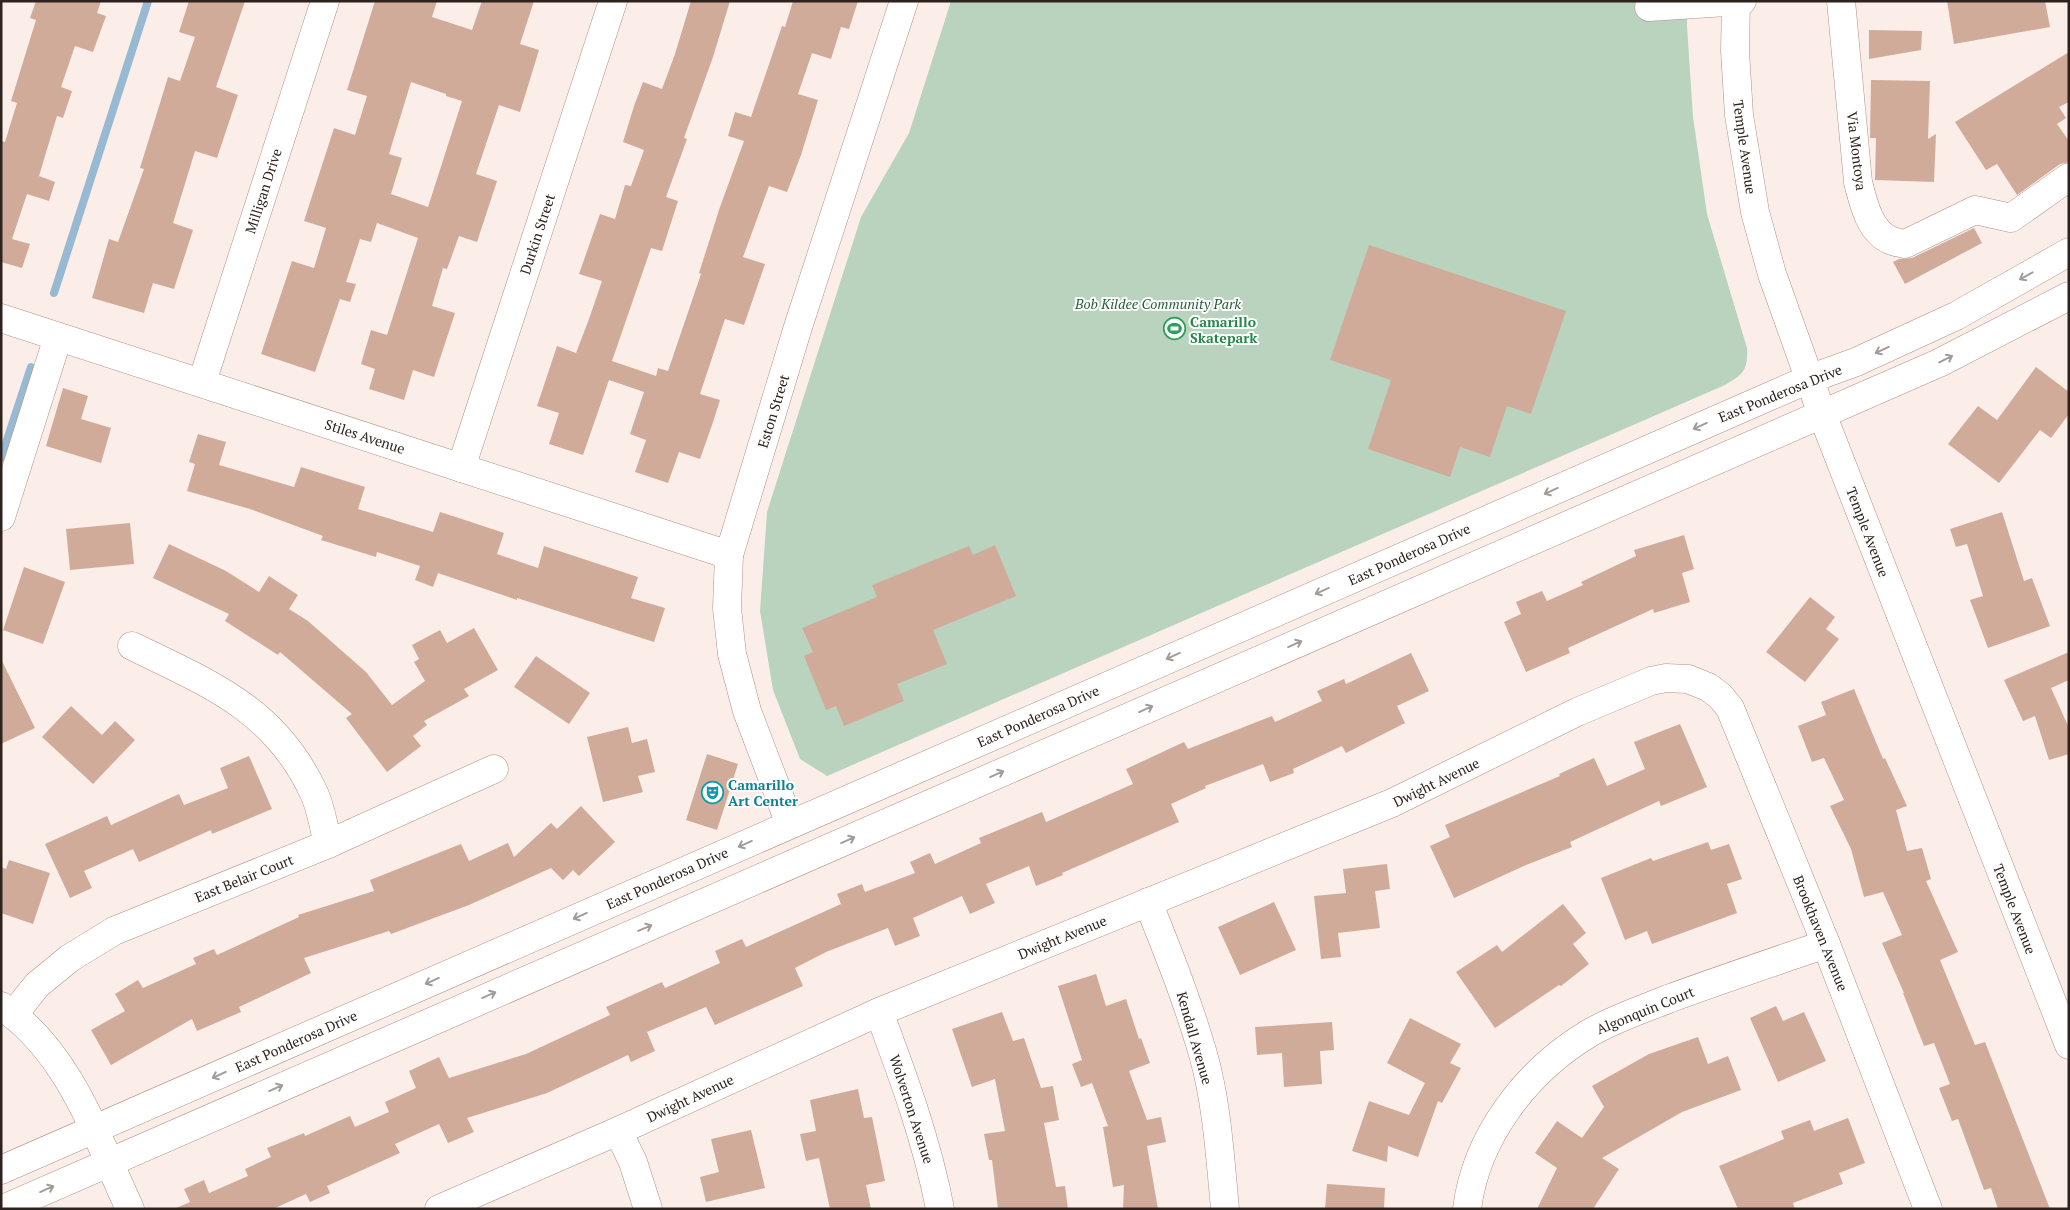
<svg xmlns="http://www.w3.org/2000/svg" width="2070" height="1210" font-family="'PT Serif',serif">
  <rect width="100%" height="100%" fill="#fbeee9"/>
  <path fill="#b9d3bf" d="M951,1H1688L1687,26L1693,117L1707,214L1747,348C1748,371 1743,374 1725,385L827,776L800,759L773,690L760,611L767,512L861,217L909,133Z"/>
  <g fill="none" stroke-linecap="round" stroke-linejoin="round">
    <g stroke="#98b9d2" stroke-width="8">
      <polyline points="54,293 148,1"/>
      <polyline points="1,458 31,367"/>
    </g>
  </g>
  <g fill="#d1ab9a" fill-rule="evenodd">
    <polygon points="36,1 101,1 97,13 106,16 93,52 75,46 61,87 72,91 63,118 57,116 39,176 55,182 49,201 27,194 12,239 30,244 22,268 1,262 1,141 5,142 17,103 11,101 36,20 30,18"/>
    <polygon points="189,1 245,1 216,87 238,95 217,158 195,151 173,223 193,230 174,289 153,283 144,313 92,298 109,239 118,242 144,169 140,168 168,77 180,81 195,37 179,32"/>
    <path d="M375,1H437L432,17L472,30L482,1H534L520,44L539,50L520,112L499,105L476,174L497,181L477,242L459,236L447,269L443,268L432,306L455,313L434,377L413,370L404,400L369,389L375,369L361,364L371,330L387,335L418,238L377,223L371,242L360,239L346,282L356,284L350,302L340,299L315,372L261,354L292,261L314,268L326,228L304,221L334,128L355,135L367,96L347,90ZM411,82L446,94V96L462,101L428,207L391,194L402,158L389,154Z"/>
    <polygon points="691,1 730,1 713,57 684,138 687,139 666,197 678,201 662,251 651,248 612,361 656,376 658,368 668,371 701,274 699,273 720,207 744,141 728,136 735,112 751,117 782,26 785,27 793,1 858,1 849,29 841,27 831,59 812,53 798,94 818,100 801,155 787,192 769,186 743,257 765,264 744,325 725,319 700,394 720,400 712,425 700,459 679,452 668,483 635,472 646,440 630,434 644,392 609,380 583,455 549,444 559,413 537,406 557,346 576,353 589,319 602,281 579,274 600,214 615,219 625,185 631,186 644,150 623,142 634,106 643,82 662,89 675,54"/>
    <polygon points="1947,1 2045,1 2050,27 1954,44"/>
    <polygon points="1869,30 1922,31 1921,50 1869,59"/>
    <polygon points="2069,52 2069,102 2059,107 2066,118 2057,124 2069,141 2069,162 2060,164 2017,195 1997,164 1986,170 1955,122"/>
    <polygon points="1871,80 1930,81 1928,139 1936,134 1934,182 1875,180 1876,138 1870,138"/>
    <polygon points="1974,228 1982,243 1905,284 1893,262 1899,259 1912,258"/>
    <polygon points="1369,245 1566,311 1531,414 1507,406 1490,457 1460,447 1450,477 1368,449 1391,380 1330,360"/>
    <polygon points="2036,367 2069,392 2069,414 2051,438 2040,430 1999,483 1948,444 1978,406 1997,420"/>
    <polygon points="63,388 88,396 81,419 111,428 101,463 46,446"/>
    <polygon points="198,434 226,442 219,465 294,487 301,467 365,487 358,509 433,532 440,512 465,520 504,533 497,554 538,568 544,546 638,577 631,598 665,608 654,642 517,598 517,600 438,573 433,587 415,580 420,566 377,552 376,557 321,540 323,536 250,509 187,491 195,464 189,462"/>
    <polygon points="2002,512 2024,581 2032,578 2050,626 1988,648 1970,600 1983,596 1967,544 1956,547 1950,529"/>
    <polygon points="130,523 134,564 70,570 66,529"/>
    <polygon points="1684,535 1694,569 1682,573 1690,602 1654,613 1653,609 1568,648 1570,653 1526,672 1504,622 1521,614 1516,602 1542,591 1547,601 1583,585 1581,582 1636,556 1634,550"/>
    <polygon points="169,544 226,571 259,592 269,576 298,595 289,609 308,621 366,672 392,705 425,681 414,662 419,659 412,645 440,630 447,643 474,628 498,670 464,689 469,696 424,721 427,725 413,736 421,746 387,772 346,718 352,714 280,652 278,655 225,621 229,614 153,578"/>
    <polygon points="995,545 1016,596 933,630 947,664 897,684 904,701 844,726 836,706 826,710 804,656 813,652 802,628 877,597 872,585 969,546 973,555"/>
    <polygon points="24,567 65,582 43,644 3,630"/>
    <polygon points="1810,597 1835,617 1826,629 1839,639 1805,682 1766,652"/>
    <polygon points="2069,652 2069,680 2051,688 2069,728 2069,754 2049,760 2035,716 2023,721 2004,680"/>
    <polygon points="1411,653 1429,691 1397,706 1405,723 1346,753 1342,746 1293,769 1294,773 1270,782 1263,764 1205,786 1206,788 1171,804 1179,822 1062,873 1063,875 1036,886 1029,866 986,884 995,903 970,914 962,896 913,918 920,936 895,946 888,928 826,952 795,968 803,986 715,1025 706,1007 647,1032 655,1051 631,1062 628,1055 547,1093 467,1118 474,1132 448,1143 439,1124 395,1144 400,1153 327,1186 330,1193 310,1202 306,1194 273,1209 174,1209 190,1202 184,1189 204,1180 209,1193 248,1176 245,1169 271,1157 267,1148 304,1133 305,1136 350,1116 355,1127 389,1112 385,1102 416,1088 409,1071 439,1057 449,1078 526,1054 610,1015 606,1007 662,982 665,988 720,963 715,951 742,939 746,947 841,904 837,894 862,884 865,892 915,873 910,862 930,853 935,864 981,843 979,838 1042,812 1046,822 1133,784 1126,769 1184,742 1188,749 1272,716 1275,722 1322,701 1317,691 1344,679 1346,684"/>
    <polygon points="536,656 590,693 569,724 514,687"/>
    <polygon points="1,659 35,728 1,744"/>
    <polygon points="1854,689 1883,759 1885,758 1907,806 1896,810 1907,851 1922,848 1931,879 1926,881 1958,952 1940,960 1975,1045 1985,1042 2050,1209 1998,1209 1991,1188 1984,1190 1958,1119 1952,1121 1939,1088 1950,1084 1934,1043 1924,1046 1903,993 1904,993 1882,943 1902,935 1883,892 1864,897 1851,849 1830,806 1844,800 1824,758 1812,762 1798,726 1826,715 1821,702"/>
    <polygon points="71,706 102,735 115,721 135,740 93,784 42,737"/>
    <polygon points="1680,724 1707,787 1661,806 1659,801 1570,842 1572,847 1526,865 1454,898 1430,846 1450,837 1445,825 1560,776 1559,774 1594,758 1607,786 1645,769 1634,742"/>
    <polygon points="628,727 632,743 647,739 655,772 638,776 643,792 603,802 587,737"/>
    <polygon points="707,754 738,764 717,830 686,820"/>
    <polygon points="249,756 272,809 212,834 211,830 139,862 133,849 84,871 92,888 70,898 45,844 107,816 111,825 179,794 184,805 228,788 220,768"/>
    <polygon points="581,806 615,842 579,876 573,870 563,880 551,868 469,905 391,934 389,931 304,958 311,973 239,1007 241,1012 197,1031 192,1019 111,1065 91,1030 125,1011 115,994 138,980 143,988 196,964 193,958 214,949 217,955 299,917 298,915 374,891 370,880 461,844 469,861 508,843 514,857 551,823 557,829"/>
    <polygon points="1708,842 1711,850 1729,844 1742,879 1727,884 1737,913 1652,944 1647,931 1625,940 1601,878 1651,858 1653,861"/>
    <polygon points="9,860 50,873 33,924 1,913 1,867 6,869"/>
    <polygon points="1387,864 1390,889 1375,891 1380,928 1338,933 1341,957 1321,959 1314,896 1346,893 1343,869"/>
    <polygon points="1274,902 1296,950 1240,975 1218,927"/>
    <polygon points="1563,904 1586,933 1573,944 1589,964 1561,986 1559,985 1495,1028 1456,972 1497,945 1502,952"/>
    <polygon points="1096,974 1106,1006 1126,999 1139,1039 1141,1038 1150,1063 1129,1071 1147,1120 1161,1117 1166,1142 1147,1146 1158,1209 1123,1209 1124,1185 1113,1187 1103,1127 1108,1126 1092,1083 1081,1087 1072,1064 1082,1060 1058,986"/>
    <polygon points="1776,1006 1783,1021 1804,1012 1826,1061 1778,1082 1750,1018"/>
    <polygon points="1002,1012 1013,1041 1024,1038 1041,1088 1053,1086 1059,1120 1044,1123 1056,1187 1065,1186 1068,1209 998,1209 992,1160 989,1160 984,1134 1005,1131 995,1079 972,1087 952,1029"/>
    <polygon points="1410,1018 1461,1044 1450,1063 1461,1068 1442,1103 1438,1101 1418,1157 1388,1146 1387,1162 1352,1151 1369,1101 1409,1115 1425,1083 1387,1063"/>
    <polygon points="1332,1022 1334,1050 1320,1051 1322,1084 1284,1087 1282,1053 1257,1055 1255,1027"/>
    <polygon points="1698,1037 1708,1064 1728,1056 1741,1090 1682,1112 1602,1158 1619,1169 1593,1209 1537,1209 1557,1168 1535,1153 1557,1121 1582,1138 1604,1107 1592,1086 1649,1054"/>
    <polygon points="858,1089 864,1118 872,1117 885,1181 866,1185 871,1209 830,1209 819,1158 806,1161 800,1134 816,1131 810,1100"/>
    <polygon points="1848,1118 1865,1163 1839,1173 1843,1184 1793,1203 1795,1209 1738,1209 1719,1166 1784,1139 1781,1131 1810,1120 1814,1131"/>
    <polygon points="751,1130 765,1188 706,1202 700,1177 719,1172 711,1139"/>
    <polygon points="1327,1184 1385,1188 1384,1209 1325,1209"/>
  </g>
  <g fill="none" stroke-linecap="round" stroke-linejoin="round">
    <defs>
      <g id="minor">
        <path d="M1841,1L1858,182C1863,201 1869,231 1890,240C1894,242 1900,243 1905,244L1975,210L2011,218L2069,177"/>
        <polyline points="1649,7 1742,1"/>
        <polyline points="1,318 729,555"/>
        <polyline points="202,382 325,1"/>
        <polyline points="461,468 613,1"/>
        <polyline points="1,517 58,337"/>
        <path d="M132,646C210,684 275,709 314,793C321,808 324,828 328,844"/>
        <polyline points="790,824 747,711 732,654 727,608 729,555 798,327 904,1"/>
        <path d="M1148,902C1168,952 1188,1002 1203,1054C1217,1103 1220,1157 1225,1209"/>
        <path d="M1,1006C69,1051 97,1138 130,1209"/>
        <path d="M879,1012C903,1076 927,1141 940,1209"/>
        <polyline points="14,1014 37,985 70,958 114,931 328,844 494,769"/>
        <polyline points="618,1131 633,1162 648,1209"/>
        <polyline points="439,1209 618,1131 879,1012 1392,803 1577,712 1651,681 1666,678 1688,679 1708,687 1720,696 1730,708 1826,944 1928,1209"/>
        <path d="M1467,1209C1476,1136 1527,1071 1588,1034C1613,1019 1641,1010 1668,999C1720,980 1773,962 1826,944"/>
      </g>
      <g id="major">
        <polyline points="1736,1 1735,51 1739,115 1755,212 1772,274 1822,414 2069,1045"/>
        <polyline points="1,1170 1768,397 1809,379 1856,362 1956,316 2069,252"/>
        <polyline points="3,1209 1939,363 2069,296"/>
      </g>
    </defs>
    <use href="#minor" stroke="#ae9285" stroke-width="29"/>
    <use href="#major" stroke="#ae9285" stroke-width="29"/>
    <use href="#minor" stroke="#fff" stroke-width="28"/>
    <use href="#major" stroke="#fff" stroke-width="28"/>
  </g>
  <defs><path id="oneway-shaft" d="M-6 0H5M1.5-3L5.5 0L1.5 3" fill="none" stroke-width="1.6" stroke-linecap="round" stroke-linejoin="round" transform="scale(1.25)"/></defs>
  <g stroke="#a09c99">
    <use href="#oneway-shaft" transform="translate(2026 276) rotate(151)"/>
    <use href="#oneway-shaft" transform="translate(1882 350) rotate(155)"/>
    <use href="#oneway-shaft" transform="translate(1946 359) rotate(-27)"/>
    <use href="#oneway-shaft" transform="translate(1700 426) rotate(156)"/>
    <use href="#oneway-shaft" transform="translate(1551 491) rotate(156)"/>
    <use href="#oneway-shaft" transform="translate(1322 591) rotate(156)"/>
    <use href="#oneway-shaft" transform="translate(1295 644) rotate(-24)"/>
    <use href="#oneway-shaft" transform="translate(1173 656) rotate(156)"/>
    <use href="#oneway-shaft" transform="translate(1146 709) rotate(-24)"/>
    <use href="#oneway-shaft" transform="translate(997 774) rotate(-24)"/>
    <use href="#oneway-shaft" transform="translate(848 840) rotate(-24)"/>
    <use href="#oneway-shaft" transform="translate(745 844) rotate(156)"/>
    <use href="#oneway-shaft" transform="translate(580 916) rotate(156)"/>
    <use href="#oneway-shaft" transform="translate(645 928) rotate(-23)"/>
    <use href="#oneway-shaft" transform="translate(432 981) rotate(156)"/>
    <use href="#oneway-shaft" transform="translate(489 995) rotate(-24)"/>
    <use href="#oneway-shaft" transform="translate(219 1075) rotate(156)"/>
    <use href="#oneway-shaft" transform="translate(276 1088) rotate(-24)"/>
    <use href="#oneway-shaft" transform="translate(47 1189) rotate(-24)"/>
  </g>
  <defs>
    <symbol id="stadium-ring" viewBox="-11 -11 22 22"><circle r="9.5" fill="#fefefe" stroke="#2e9e5b" stroke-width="1.5"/><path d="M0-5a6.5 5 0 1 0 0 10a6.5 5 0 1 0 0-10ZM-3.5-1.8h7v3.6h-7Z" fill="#2e9e5b"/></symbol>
    <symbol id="theatre-ring" viewBox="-11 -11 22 22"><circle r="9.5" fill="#fefefe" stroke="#0f9aa8" stroke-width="1.5"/><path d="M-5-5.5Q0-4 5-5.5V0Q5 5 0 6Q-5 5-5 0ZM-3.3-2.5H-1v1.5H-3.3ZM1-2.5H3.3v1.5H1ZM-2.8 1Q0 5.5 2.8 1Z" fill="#0f9aa8"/></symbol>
  </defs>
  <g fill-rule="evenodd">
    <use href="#stadium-ring" x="1162" y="316" width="25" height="25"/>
    <use href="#theatre-ring" x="700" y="780" width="25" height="25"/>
  </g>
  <g text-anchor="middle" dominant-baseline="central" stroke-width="4" stroke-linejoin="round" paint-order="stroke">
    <g font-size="14" fill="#2d221d" stroke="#fefefe">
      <text transform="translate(1745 147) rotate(82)">Temple Avenue</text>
      <text transform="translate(1857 151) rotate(83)">Via Montoya</text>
      <text transform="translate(263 191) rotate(-72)">Milligan Drive</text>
      <text transform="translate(537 234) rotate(-72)">Durkin Street</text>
      <text transform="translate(1780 393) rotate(-22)">East Ponderosa Drive</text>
      <text transform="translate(773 411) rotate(-73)">Eston Street</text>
      <text transform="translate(365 436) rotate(18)">Stiles Avenue</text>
      <text transform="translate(1868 532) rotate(69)">Temple Avenue</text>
      <text transform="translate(1409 554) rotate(-24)">East Ponderosa Drive</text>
      <text transform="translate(1038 716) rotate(-24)">East Ponderosa Drive</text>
      <text transform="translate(1436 782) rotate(-26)">Dwight Avenue</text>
      <text transform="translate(244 878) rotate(-22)">East Belair Court</text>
      <text transform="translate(667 878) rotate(-24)">East Ponderosa Drive</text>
      <text transform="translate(2015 909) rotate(69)">Temple Avenue</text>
      <text transform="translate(1821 933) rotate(68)">Brookhaven Avenue</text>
      <text transform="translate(1062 937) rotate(-22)">Dwight Avenue</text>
      <text transform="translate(1645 1010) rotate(-22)">Algonquin Court</text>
      <text transform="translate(1195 1038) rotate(74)">Kendall Avenue</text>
      <text transform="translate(296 1041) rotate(-24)">East Ponderosa Drive</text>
      <text transform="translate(690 1098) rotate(-25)">Dwight Avenue</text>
      <text transform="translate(912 1109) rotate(72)">Wolverton Avenue</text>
    </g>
    <g font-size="14" font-style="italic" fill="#275c3a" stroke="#fefefe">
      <text x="1158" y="303">Bob Kildee Community Park</text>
    </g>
    <g font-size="14" font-weight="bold" fill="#27864d" stroke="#fefefe" text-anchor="start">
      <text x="1190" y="321">Camarillo<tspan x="1190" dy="16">Skatepark</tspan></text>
    </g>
    <g font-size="14" font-weight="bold" fill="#0d838f" stroke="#fefefe" text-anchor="start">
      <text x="728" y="784">Camarillo<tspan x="728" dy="16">Art Center</tspan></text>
    </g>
  </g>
  <rect width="2070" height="1210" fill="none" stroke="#2d221d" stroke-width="5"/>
</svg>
